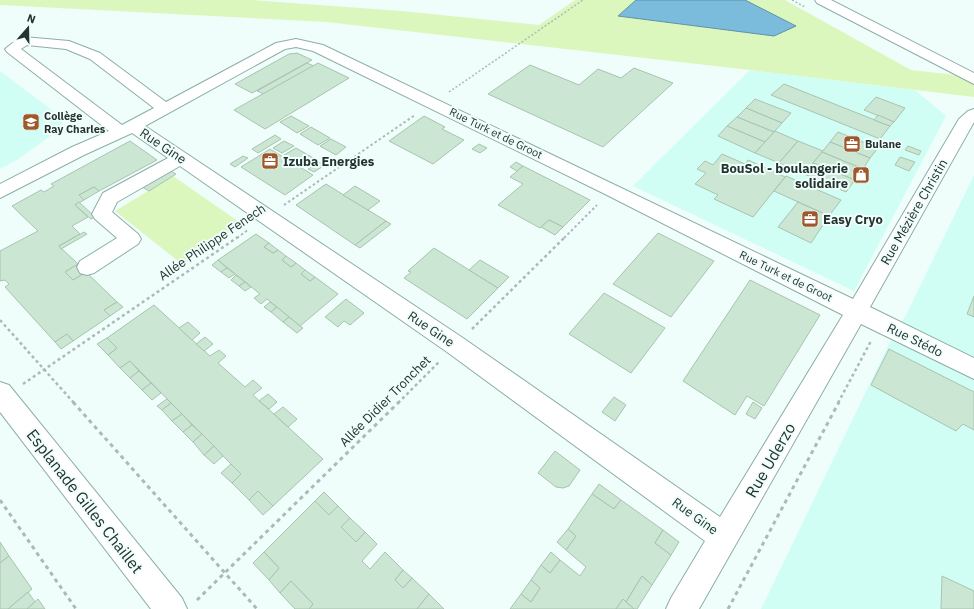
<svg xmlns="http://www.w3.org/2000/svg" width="974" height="609" font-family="'IBM Plex Sans',sans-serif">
  <rect width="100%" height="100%" fill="#effefa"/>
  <g fill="#d0fef4">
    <polygon points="750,70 915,90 946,116 854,291 633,186"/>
    <polygon points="0,71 61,117 63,127 17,160 0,169"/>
    <polygon points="974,175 974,609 761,609 887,348 907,313"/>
  </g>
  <g fill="#dcf7be">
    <polygon points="0,0 252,0 402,11 539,25 575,0 785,0 911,70 974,77 974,97 750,70 326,22 0,5"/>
    <polygon points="173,176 242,224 183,265 115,211"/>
  </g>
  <polygon fill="#7bbbdc" stroke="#6192a8" points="636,0 745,0 796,26 774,36 618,16"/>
  <g fill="#cbe6d3" stroke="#a9c3b0">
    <polygon points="297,53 312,60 252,93 235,84 289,54"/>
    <polygon points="307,63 314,66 264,94 257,91"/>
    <polygon points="318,63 349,78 265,129 234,110"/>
    <polygon points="530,65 579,85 598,69 621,78 634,68 673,83 603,147 488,94"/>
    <polygon points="784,84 890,126 880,139 771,95"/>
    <polygon points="876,97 905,108 894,122 864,110"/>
    <polygon points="755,99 791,113 782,123 746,108"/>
    <polygon points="746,108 782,123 774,132 737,117"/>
    <polygon points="878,115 894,122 890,126 874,120"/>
    <polygon points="291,116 309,126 297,133 280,122"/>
    <polygon points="424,116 445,127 442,129 464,140 433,164 389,141"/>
    <polygon points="737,117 774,132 765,142 727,126"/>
    <polygon points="727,126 765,142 755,153 718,136"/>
    <polygon points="311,127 330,138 318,145 300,134"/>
    <polygon points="775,131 798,141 779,163 755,153"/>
    <polygon points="838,132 878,148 870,158 830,142"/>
    <polygon points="275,135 281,139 258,153 252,149"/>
    <polygon points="331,139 346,147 336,155 320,146"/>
    <polygon points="130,141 157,160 99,191 94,187 79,195 84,200 75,205 88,217 72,226 80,234 59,246 78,264 65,272 73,280 86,272 117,302 104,310 110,316 73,341 67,334 55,342 5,287 9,284 5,280 0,281 0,251 38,231 12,206 41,190 44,192 54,186 51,184"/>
    <polygon points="284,141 294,146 282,153 273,148"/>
    <polygon points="798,141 823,151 804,174 779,163"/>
    <polygon points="830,142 870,158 863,169 822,152"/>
    <polygon points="479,144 487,148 480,153 472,149"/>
    <polygon points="908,146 921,151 919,155 905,150"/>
    <polygon points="296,148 315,159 304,167 284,155"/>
    <polygon points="270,149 313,175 285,195 241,167"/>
    <polygon points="822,152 863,169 855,180 813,163"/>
    <polygon points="722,154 745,164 748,160 785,177 753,217 714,199 718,195 695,184 706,173 697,169 705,161 713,165"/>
    <polygon points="243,156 248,158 235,167 230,164"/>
    <polygon points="900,157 915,162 909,171 895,165"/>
    <polygon points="320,162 325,165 314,172 308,169"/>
    <polygon points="516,162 523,166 517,171 510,167"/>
    <polygon points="813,163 855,180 846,192 804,174"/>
    <polygon points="523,166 590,200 563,227 549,220 540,228 498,205 523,184 510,177"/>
    <polygon points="171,171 176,174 149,191 142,187"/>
    <polygon points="786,176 841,200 829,216 774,191"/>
    <polygon points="326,184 368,210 386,221 355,245 296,205"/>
    <polygon points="355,186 380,201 368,210 343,195"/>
    <polygon points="94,187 99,191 84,200 79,195"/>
    <polygon points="79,202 95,217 91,219 75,205"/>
    <polygon points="798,202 829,216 811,243 778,227"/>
    <polygon points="549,220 563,227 555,235 541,227"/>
    <polygon points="386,221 391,224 360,248 355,245"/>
    <polygon points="84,232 87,234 61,249 59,246"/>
    <polygon points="658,233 714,261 671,317 613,284"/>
    <polygon points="256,234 269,243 264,247 273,253 278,250 286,256 282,260 291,267 296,263 305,270 301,274 310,281 315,277 338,294 300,326 267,299 261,304 254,298 260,294 218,260"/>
    <polygon points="269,243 278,250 273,253 264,247"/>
    <polygon points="434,248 498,288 467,319 404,278 411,272 408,271"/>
    <polygon points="286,256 296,263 291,267 282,260"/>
    <polygon points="218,260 227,268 221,272 212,265"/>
    <polygon points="480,260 509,277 498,288 469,270"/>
    <polygon points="78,264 86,272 73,280 65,272"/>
    <polygon points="227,268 235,274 229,278 221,272"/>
    <polygon points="305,270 315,277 310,281 301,274"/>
    <polygon points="236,275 245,282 239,286 231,280"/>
    <polygon points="750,280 820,315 764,406 747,396 735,415 683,381"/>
    <polygon points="245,282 251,287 245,291 239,286"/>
    <polygon points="604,293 665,328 631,373 569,334"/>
    <polygon points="974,296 974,317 967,314"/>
    <polygon points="346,299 364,313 350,325 344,321 338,327 325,317"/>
    <polygon points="117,302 123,307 110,316 104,310"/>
    <polygon points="270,302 277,307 271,312 264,307"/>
    <polygon points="154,305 210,356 219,350 226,356 218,363 245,387 253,380 262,388 253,395 323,459 273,506 258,491 249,500 232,483 241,474 231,464 130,361 120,368 108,355 117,348 107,338"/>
    <polygon points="277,307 289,317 283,322 271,312"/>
    <polygon points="289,317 300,326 303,328 297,333 283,322"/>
    <polygon points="188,322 200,333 192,340 179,328"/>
    <polygon points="67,334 73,341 61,349 55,342"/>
    <polygon points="205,337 213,344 204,351 196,344"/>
    <polygon points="107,338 117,348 108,355 97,344"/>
    <polygon points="889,349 974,392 974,430 963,424 956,431 871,385"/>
    <polygon points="130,361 139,371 130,378 120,368"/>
    <polygon points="139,371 151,383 142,390 130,378"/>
    <polygon points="151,383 161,393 152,400 142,390"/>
    <polygon points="268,394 277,402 269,409 259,401"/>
    <polygon points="614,397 626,405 615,421 602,412"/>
    <polygon points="167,399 171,403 162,410 157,406"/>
    <polygon points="753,402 762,408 755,419 746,414"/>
    <polygon points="171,403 182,414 172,421 162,410"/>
    <polygon points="283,407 297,419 288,427 274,414"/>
    <polygon points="182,414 192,425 183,432 172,421"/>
    <polygon points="192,425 202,434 193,442 183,432"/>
    <polygon points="202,434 214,446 204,455 193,442"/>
    <polygon points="214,446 223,456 214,464 204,455"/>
    <polygon points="555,451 580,470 569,486 563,488 556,487 538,473"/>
    <polygon points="231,464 241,474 232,483 221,473"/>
    <polygon points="599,484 621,500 614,509 592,494"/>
    <polygon points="258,491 273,506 263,515 249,500"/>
    <polygon points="324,492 338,506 329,515 315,501"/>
    <polygon points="592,494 614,509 621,500 663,530 655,543 671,555 652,585 642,576 626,602 623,599 616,609 510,609 521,594 531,602 540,588 531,580 541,565 550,573 560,560 580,576 586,567 566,550 576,536 568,529"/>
    <polygon points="315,501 329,515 338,506 350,518 341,527 356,542 365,532 377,544 362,561 370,569 385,552 403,570 395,580 403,588 412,578 429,594 417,609 309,609 313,604 291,581 280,593 269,580 279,568 264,552"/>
    <polygon points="350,518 365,532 356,542 341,527"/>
    <polygon points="568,529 576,536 566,550 557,542"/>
    <polygon points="663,530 679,542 671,555 655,543"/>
    <polygon points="0,542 9,556 0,563"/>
    <polygon points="264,552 279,568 269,580 253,563"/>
    <polygon points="551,552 560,560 550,573 541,565"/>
    <polygon points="9,556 32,589 8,609 0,609 0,563"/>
    <polygon points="403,570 412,578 403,588 395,580"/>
    <polygon points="642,576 652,585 637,609 634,609 626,602"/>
    <polygon points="942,576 974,591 974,609 941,609"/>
    <polygon points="531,580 540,588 531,602 521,594"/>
    <polygon points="291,581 313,604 309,609 295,609 280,593"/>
    <polygon points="28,592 35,602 27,609 8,609"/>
    <polygon points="429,594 444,609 417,609"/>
    <polygon points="38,599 45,609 27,609"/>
    <polygon points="623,599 626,602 634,609 616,609"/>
  </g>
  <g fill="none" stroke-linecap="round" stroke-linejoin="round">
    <defs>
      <g id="minor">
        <polygon points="815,0 831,0 974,73 974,84 817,3"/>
        <path d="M24,37L69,41L100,53L166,102L276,43L296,39L323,45L853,299L959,119L968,111L974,109V122L870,307L974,358V379L861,324L699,609H666L671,598L705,541L447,352L180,166L117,202L112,212L138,234L141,239L138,244L94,273L87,275L80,273L77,267L80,261L117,238L95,219L92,214L103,193L168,158L132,133L84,155L0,198V184L72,147L109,131L7,52L5,49L19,38ZM27,45L66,49L90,59L154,108L122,125L21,49ZM296,47L313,51L605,194L843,315L720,517L463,338L145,126L285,49Z"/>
        <polygon points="0,382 9,385 182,598 187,609 151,609 0,412"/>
      </g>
    </defs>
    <use href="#minor" stroke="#8caea6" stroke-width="2"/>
    <g stroke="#abbab6" stroke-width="1.5" stroke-dasharray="2 2" stroke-linecap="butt">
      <polyline points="792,0 805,7"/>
      <polyline points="449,92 583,0"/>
    </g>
    <g stroke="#abbab6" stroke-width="2" stroke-dasharray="2.5 2.5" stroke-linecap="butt">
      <polyline points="284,205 415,115"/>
      <polyline points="237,238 249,229"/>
      <polyline points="564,238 597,205"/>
    </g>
    <g stroke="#abbab6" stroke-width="2.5" stroke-dasharray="3 3" stroke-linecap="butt">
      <polyline points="0,320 74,403"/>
      <polyline points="472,329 565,237"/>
      <polyline points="23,384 238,237"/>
      <polyline points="398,403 440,361"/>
      <polyline points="838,403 871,341"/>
    </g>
    <g stroke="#abbab6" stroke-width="3" stroke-dasharray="4 4" stroke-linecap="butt">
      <polyline points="73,402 257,609"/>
      <polyline points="0,500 76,609"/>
      <polyline points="197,600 399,402"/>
      <polyline points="728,609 839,402"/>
    </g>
    <use href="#minor" fill="#fff" fill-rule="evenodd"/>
  </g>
  <defs>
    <symbol id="school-square" viewBox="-11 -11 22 22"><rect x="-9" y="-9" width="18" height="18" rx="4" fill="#9d582c" stroke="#effefa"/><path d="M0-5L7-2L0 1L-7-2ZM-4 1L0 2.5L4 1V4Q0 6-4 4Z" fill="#fff"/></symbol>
    <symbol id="office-square" viewBox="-11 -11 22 22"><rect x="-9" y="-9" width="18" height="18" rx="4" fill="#9d582c" stroke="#effefa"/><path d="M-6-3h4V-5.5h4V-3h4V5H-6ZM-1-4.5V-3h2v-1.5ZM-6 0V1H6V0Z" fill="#fff"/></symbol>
    <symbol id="shop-square" viewBox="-11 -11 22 22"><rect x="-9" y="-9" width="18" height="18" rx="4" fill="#9d582c" stroke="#effefa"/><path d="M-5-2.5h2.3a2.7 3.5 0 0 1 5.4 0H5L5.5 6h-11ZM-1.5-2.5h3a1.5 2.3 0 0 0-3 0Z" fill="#fff"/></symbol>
  </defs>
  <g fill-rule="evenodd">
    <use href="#school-square" x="21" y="112" width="20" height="20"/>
    <use href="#office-square" x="842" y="134" width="20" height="20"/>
    <use href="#office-square" x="260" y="151" width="20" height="20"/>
    <use href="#shop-square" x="851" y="165" width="20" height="20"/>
    <use href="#office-square" x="800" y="209" width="20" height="20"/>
  </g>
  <g text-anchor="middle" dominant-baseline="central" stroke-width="4" stroke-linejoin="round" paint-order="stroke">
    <g font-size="11" font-weight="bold" fill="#253330" stroke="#effefa" text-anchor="start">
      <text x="44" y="116">Collège<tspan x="44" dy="13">Ray Charles</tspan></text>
      <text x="865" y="144">Bulane</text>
    </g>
    <g font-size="11" fill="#253330" stroke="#effefa">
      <text transform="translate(496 133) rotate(26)">Rue Turk et de Groot</text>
      <text transform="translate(786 276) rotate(26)">Rue Turk et de Groot</text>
    </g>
    <g font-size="13" fill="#253330" stroke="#effefa">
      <text transform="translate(163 146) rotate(34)">Rue Gine</text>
      <text transform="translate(914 212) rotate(-60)">Rue Mézière Christin</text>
      <text transform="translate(212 242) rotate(-34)">Allée Philippe Fenech</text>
      <text transform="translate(431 329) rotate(34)">Rue Gine</text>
      <text transform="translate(915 340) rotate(26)">Rue Stédo</text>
      <text transform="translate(385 401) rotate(-45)">Allée Didier Tronchet</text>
      <text transform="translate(695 516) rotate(36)">Rue Gine</text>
    </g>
    <g font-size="13" font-weight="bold" fill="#253330" stroke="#effefa" text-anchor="start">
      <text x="283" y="161">Izuba Energies</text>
      <text x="848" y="168" text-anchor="end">BouSol - boulangerie<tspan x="848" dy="15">solidaire</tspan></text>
      <text x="823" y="219">Easy Cryo</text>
    </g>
    <g font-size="16" fill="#253330" stroke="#effefa">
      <text transform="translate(770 460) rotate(-60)">Rue Uderzo</text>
      <text transform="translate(85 501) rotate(52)">Esplanade Gilles Chaillet</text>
    </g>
  </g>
  <g transform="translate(28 28) rotate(20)" stroke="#effefa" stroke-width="3" paint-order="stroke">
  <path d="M0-3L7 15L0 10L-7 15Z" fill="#253330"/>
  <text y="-6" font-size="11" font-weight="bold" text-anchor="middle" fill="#253330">N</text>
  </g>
</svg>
